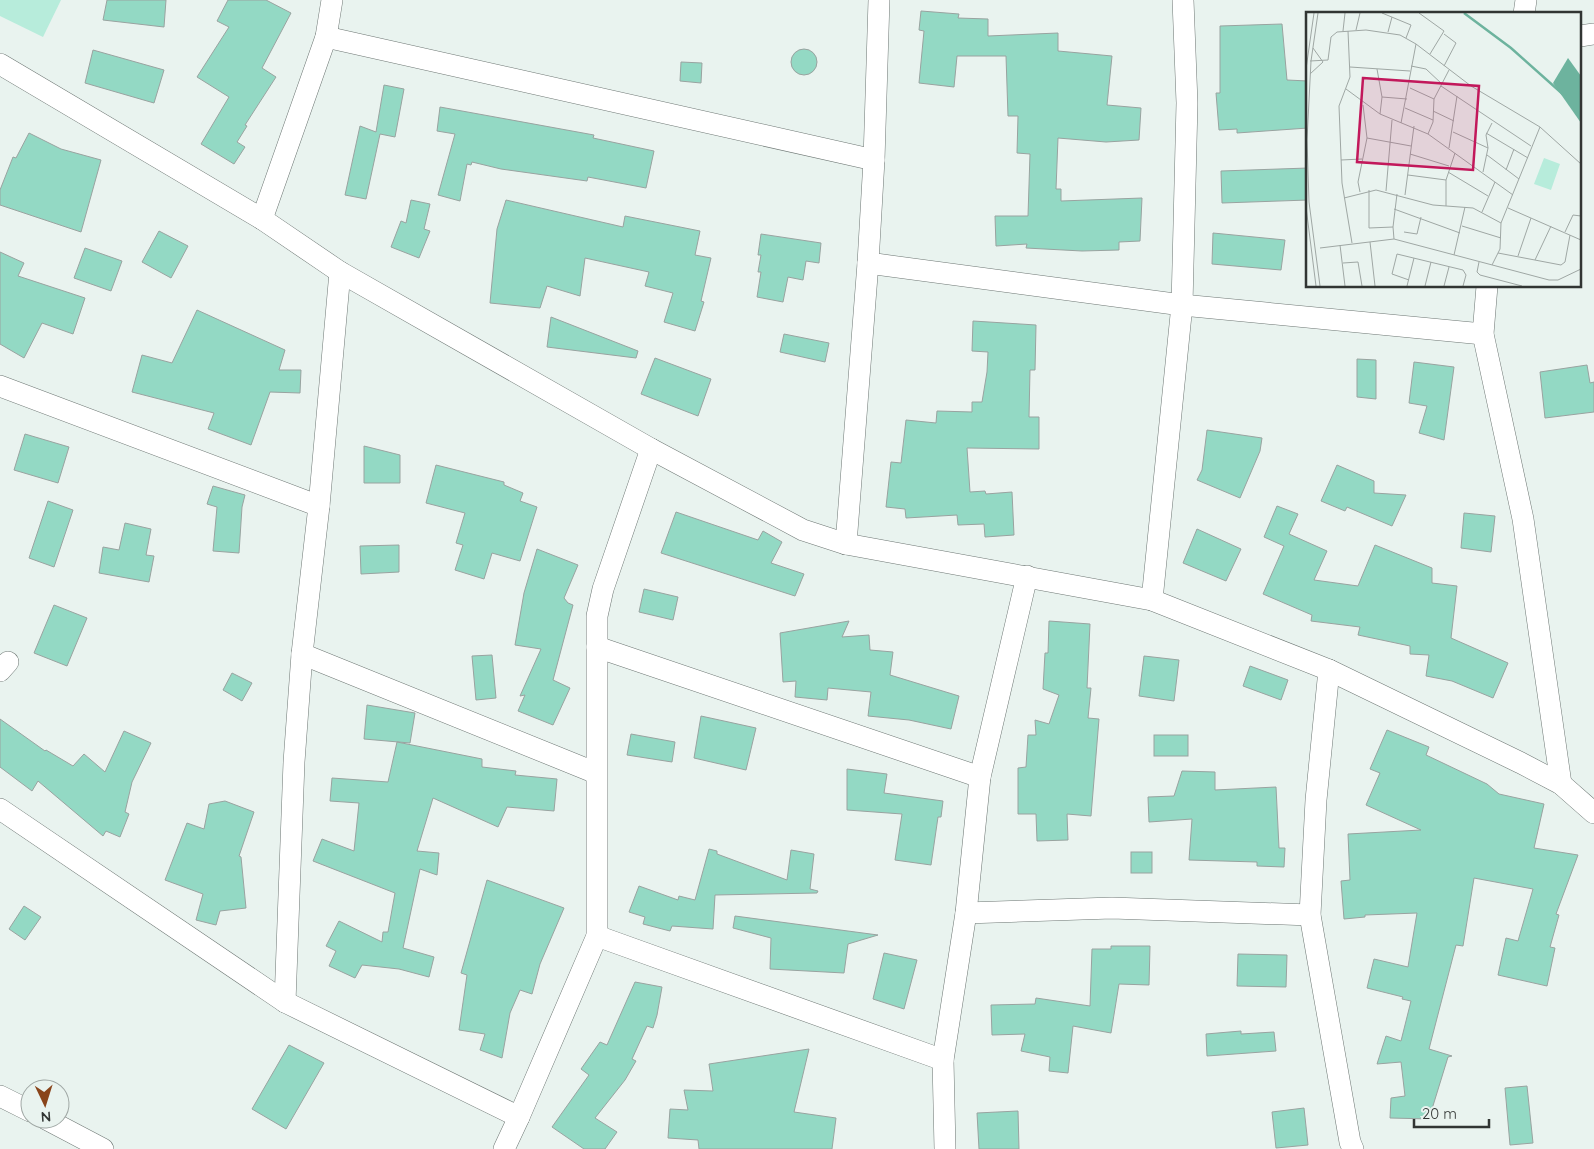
<svg xmlns="http://www.w3.org/2000/svg" width="1594" height="1149" font-family="Quicksand,sans-serif">
  <rect width="100%" height="100%" fill="#e9f3ef"/>
  <polygon fill="#b7ecdb" points="0,0 61,0 43,37 0,16"/>
  <g fill="#93d9c4" stroke="#99a3a0">
    <polygon points="107,0 166,0 164,27 103,20"/>
    <polygon points="228,0 266,0 291,13 262,68 276,77 245,125 247,126 237,142 245,147 234,164 201,144 229,97 197,77 229,27 217,21"/>
    <polygon points="921,11 959,14 958,18 988,19 988,36 1058,33 1058,51 1112,56 1107,105 1141,108 1139,140 1106,142 1058,138 1056,189 1061,189 1061,201 1142,198 1140,241 1119,242 1119,250 1082,251 1026,248 1027,244 996,246 995,216 1028,216 1030,154 1017,153 1018,116 1008,116 1006,56 957,56 954,87 919,83 924,31 919,30"/>
    <polygon points="1282,24 1287,80 1308,81 1308,128 1237,133 1237,129 1219,130 1216,93 1220,93 1220,26"/>
    <circle cx="804" cy="62" r="13"/>
    <polygon points="93,50 164,70 154,103 85,83"/>
    <polygon points="681,62 702,63 701,83 680,81"/>
    <polygon points="384,85 404,89 395,137 380,134 366,199 345,195 360,126 376,132"/>
    <polygon points="440,107 594,135 593,138 654,151 646,188 588,177 587,181 501,169 472,162 471,165 467,164 460,201 438,195 455,134 437,131"/>
    <polygon points="29,133 61,149 101,160 81,232 0,205 0,190 13,157 16,158"/>
    <polygon points="1308,168 1308,200 1222,203 1221,171"/>
    <polygon points="411,200 430,204 424,229 430,231 419,258 391,247 401,221 406,223"/>
    <polygon points="506,200 623,227 625,216 700,231 695,255 711,258 701,301 704,302 695,331 664,322 673,293 645,286 649,272 585,258 580,296 547,286 540,308 490,303 497,229"/>
    <polygon points="159,231 188,246 171,278 142,262"/>
    <polygon points="1213,233 1285,240 1281,270 1212,264"/>
    <polygon points="761,234 821,243 819,263 806,261 803,280 788,277 783,302 757,297 761,272 758,272 761,255 758,255"/>
    <polygon points="85,248 122,261 111,291 74,278"/>
    <polygon points="0,252 24,263 18,276 85,298 73,334 42,323 24,358 0,344"/>
    <polygon points="197,310 285,350 279,370 301,370 300,393 270,392 251,445 208,429 214,413 132,392 142,355 172,363"/>
    <polygon points="551,317 638,351 636,358 547,347"/>
    <polygon points="973,321 1036,325 1035,370 1030,370 1029,417 1039,417 1039,449 967,448 970,492 985,491 986,494 1012,492 1014,535 985,537 984,524 958,525 957,515 906,518 905,509 886,507 891,462 901,463 906,420 936,423 937,411 972,412 972,402 982,402 987,372 988,352 972,351"/>
    <polygon points="784,334 829,343 825,362 780,352"/>
    <polygon points="655,358 711,379 698,416 641,394"/>
    <polygon points="1357,359 1376,360 1376,399 1357,397"/>
    <polygon points="1414,362 1454,367 1444,440 1419,433 1427,406 1409,403"/>
    <polygon points="1587,365 1590,383 1594,382 1594,412 1545,418 1540,372"/>
    <polygon points="1207,430 1262,438 1260,451 1240,498 1197,480 1202,470"/>
    <polygon points="25,434 69,447 58,483 14,470"/>
    <polygon points="364,446 400,455 400,483 364,483"/>
    <polygon points="436,465 504,482 504,485 523,493 520,501 537,507 520,561 492,553 484,579 455,570 463,545 456,543 465,513 426,503"/>
    <polygon points="1337,465 1374,481 1374,493 1406,495 1392,526 1347,507 1345,511 1321,501"/>
    <polygon points="213,486 245,495 242,507 239,553 213,551 217,507 207,504"/>
    <polygon points="48,501 73,510 54,567 29,558"/>
    <polygon points="1277,506 1298,514 1289,534 1327,551 1314,580 1358,586 1375,545 1432,568 1432,583 1457,586 1451,638 1508,663 1493,698 1452,681 1426,676 1429,655 1410,654 1410,646 1358,635 1360,627 1311,621 1312,615 1263,594 1284,546 1264,537"/>
    <polygon points="676,512 758,540 763,531 782,542 771,563 804,574 795,596 661,553"/>
    <polygon points="1464,513 1495,516 1491,552 1461,548"/>
    <polygon points="125,523 151,529 146,555 154,556 149,582 99,573 103,547 119,550"/>
    <polygon points="1197,529 1241,549 1226,581 1183,563"/>
    <polygon points="399,545 399,572 361,574 360,546"/>
    <polygon points="537,549 578,565 564,598 568,603 573,605 553,680 570,688 553,725 518,711 525,695 520,696 541,649 515,645 524,593"/>
    <polygon points="644,589 678,597 673,620 639,612"/>
    <polygon points="54,605 87,618 67,666 34,653"/>
    <polygon points="849,621 842,637 869,635 870,650 893,652 890,675 959,696 951,729 909,720 868,716 871,692 828,688 827,700 795,697 796,681 783,682 780,633"/>
    <polygon points="1049,621 1090,624 1087,688 1091,688 1088,718 1099,719 1091,816 1067,814 1068,840 1037,841 1036,814 1018,814 1018,768 1026,767 1028,735 1036,735 1035,720 1049,724 1059,695 1043,689 1045,653 1048,653"/>
    <polygon points="492,655 496,698 476,700 472,656"/>
    <polygon points="1144,656 1179,660 1174,701 1139,696"/>
    <polygon points="1250,666 1288,680 1281,700 1243,686"/>
    <polygon points="232,673 252,683 242,701 223,690"/>
    <polygon points="367,705 415,713 410,743 364,739"/>
    <polygon points="701,716 756,728 746,770 694,758"/>
    <polygon points="0,719 45,751 46,750 73,766 84,754 105,772 124,731 151,743 132,782 125,812 129,814 120,837 106,831 103,836 38,781 32,791 0,767"/>
    <polygon points="1387,730 1429,747 1426,755 1487,784 1499,794 1544,804 1534,848 1578,855 1556,914 1559,915 1550,947 1555,948 1547,986 1498,975 1506,938 1518,941 1533,889 1474,878 1463,946 1456,945 1429,1049 1452,1056 1448,1057 1432,1109 1431,1119 1390,1118 1391,1098 1405,1096 1401,1062 1377,1064 1386,1036 1401,1041 1411,1001 1402,999 1403,997 1367,988 1374,959 1408,967 1417,913 1365,915 1365,917 1344,919 1341,881 1350,880 1348,834 1421,830 1366,805 1380,773 1370,769"/>
    <polygon points="631,734 675,742 672,762 627,755"/>
    <rect x="1154" y="735" width="34" height="21"/>
    <polygon points="397,742 482,759 482,767 516,771 515,775 557,779 554,811 507,807 498,827 433,798 417,851 439,853 437,875 420,869 403,948 434,957 429,977 399,969 362,965 355,978 329,966 336,951 326,946 339,921 382,942 383,932 388,932 395,893 313,861 322,839 354,851 359,803 330,801 332,778 388,782"/>
    <polygon points="847,769 887,774 884,793 943,801 941,817 938,817 931,865 895,860 902,814 847,810"/>
    <polygon points="1182,771 1215,772 1215,790 1276,787 1279,848 1285,848 1284,867 1257,866 1257,862 1189,860 1192,819 1149,822 1148,797 1174,796"/>
    <polygon points="225,801 254,812 239,856 241,857 246,908 220,911 216,925 196,920 203,894 165,880 187,823 204,829 209,804"/>
    <polygon points="709,849 717,851 717,854 787,880 791,850 814,854 810,889 818,891 817,893 715,895 713,929 672,926 670,931 643,924 645,917 629,912 639,886 678,900 679,896 695,900"/>
    <rect x="1131" y="852" width="21" height="21"/>
    <polygon points="487,880 564,908 540,964 532,994 520,990 510,1013 502,1058 480,1050 485,1034 459,1030 467,975 461,973"/>
    <polygon points="24,906 41,917 25,940 9,929"/>
    <polygon points="735,916 795,924 878,935 848,944 844,973 770,969 771,938 733,928"/>
    <polygon points="1111,946 1150,946 1149,985 1119,984 1111,1033 1073,1026 1068,1073 1049,1071 1050,1057 1021,1051 1025,1034 992,1035 991,1005 1035,1004 1036,998 1090,1006 1092,949 1111,949"/>
    <polygon points="884,953 917,960 904,1009 873,999"/>
    <polygon points="1238,954 1287,955 1286,987 1237,986"/>
    <polygon points="635,982 662,987 657,1015 653,1028 647,1026 632,1059 636,1061 625,1080 595,1118 617,1132 605,1149 584,1149 552,1127 589,1075 581,1069 600,1042 607,1045"/>
    <polygon points="1241,1031 1241,1034 1274,1032 1276,1051 1207,1056 1206,1034"/>
    <polygon points="289,1045 324,1063 286,1129 252,1109"/>
    <polygon points="809,1049 794,1112 836,1118 832,1149 699,1149 698,1140 668,1138 670,1109 688,1110 684,1090 713,1091 709,1064"/>
    <polygon points="1527,1086 1533,1143 1510,1145 1505,1088"/>
    <polygon points="1304,1108 1308,1145 1276,1148 1272,1112"/>
    <polygon points="1018,1111 1019,1149 979,1149 977,1113"/>
  </g>
  <g fill="none" stroke-linecap="round" stroke-linejoin="round">
    <defs>
      <g id="minor">
        <polyline points="1524,14 1526,0"/>
        <polyline points="1580,36 1594,34"/>
        <polyline points="326,37 874,160"/>
        <polyline points="0,64 262,219 340,272 651,449 803,530 846,544 1152,600 1329,670 1521,763 1561,784 1594,813"/>
        <polyline points="262,219 326,37 332,0"/>
        <polyline points="868,263 1182,305 1483,334"/>
        <polyline points="1487,286 1483,334 1523,519 1561,784"/>
        <polyline points="0,386 319,506"/>
        <polyline points="846,544 868,263 874,160 879,0"/>
        <polyline points="1152,600 1182,305 1187,103 1183,0"/>
        <polyline points="597,647 980,777"/>
        <polyline points="302,654 596,773"/>
        <polyline points="1329,670 1316,800 1310,915 1350,1142 1353,1149"/>
        <polyline points="0,671 8,662"/>
        <polyline points="0,809 285,1002 519,1117"/>
        <polyline points="966,913 1112,908 1310,915"/>
        <polyline points="597,936 943,1060"/>
        <polyline points="285,1002 294,762 302,654 319,506 340,272"/>
        <polyline points="0,1096 30,1111"/>
        <polyline points="46,1119 103,1149"/>
        <polyline points="504,1149 519,1117 597,936 597,616 603,589 651,449"/>
        <polyline points="945,1149 943,1060 966,913 980,777 1027,576"/>
      </g>
    </defs>
    <use href="#minor" stroke="#6e7774" stroke-width="22"/>
    <use href="#minor" stroke="#fff" stroke-width="21"/>
  </g>
  <g transform="translate(1306 12)">
    <rect width="275" height="275" fill="#e9f3ef"/>
    <path d="M238,146L254,152L245,178L228,172Z" fill="#b7ecdb"/>
    <path d="M262,46L275,64V111L247,71Z" fill="#6db39e"/>
    <path fill="none" stroke="#6db39e" stroke-width="2.5" d="M158,1L205,36L260,85"/>
    <path fill="none" stroke="#9fa7a4" stroke-width="1" d="M12,1L5,49L1,128L3,190L14,274M76,1L105,13L100,26M113,1L138,19L124,42M50,18L54,1M37,19L39,1M42,19L44,65L33,94L36,171L46,231M82,20L86,5M138,22L150,31L138,54M4,49L22,48L25,25L31,20L60,18L94,23L110,32L165,74L234,115L275,152M105,54L120,57L136,72M44,55L104,59M0,57L8,1M71,57L76,85L74,102M4,62L17,50L7,36M135,74L225,134M104,76L128,87M40,77L74,102L122,122L207,183M76,85L101,87M99,96L127,108M127,99L148,109M95,111L110,32M147,120L182,136M180,121L222,146M122,122L127,110L128,87L143,58M61,126L105,134M143,136L151,84M104,142L143,154M181,143L213,167M35,148L56,147M200,158L208,137M142,160L182,184M177,160L182,136L180,123L186,111M102,163L140,168M63,178V216L87,215L88,227M80,179L86,108M54,180L52,170L61,126L57,93M99,183L108,114M38,186L70,178L127,193L167,196L195,211M140,194V168L149,141M0,195L10,274M202,196L275,228M88,197L154,221M176,200L189,170M156,214L195,226M87,215L91,182M98,220L111,222L115,205M259,220L267,203L275,204M64,230L69,274M34,233L39,274M14,236L88,227L243,268H252L275,257M192,241L255,253L259,250L264,223M148,243L159,195M212,244L225,206M229,248L245,214M173,250L171,260L174,263L216,274M37,251L52,250L56,274M186,253L194,237L195,211L234,115M103,268L86,262L91,242L157,258L160,263L157,274M101,274L108,246M119,274L125,250M138,274L143,255"/>
    <path fill="#c2185b" fill-opacity="0.15" stroke="#c2185b" stroke-width="2.5" d="M57,66L173,74L167,158L51,150Z"/>
    <rect width="275" height="275" fill="none" stroke="#313533" stroke-width="2.5"/>
  </g>
  <g transform="translate(45 1104) rotate(176)"><circle r="24" fill="#e9f3ef" stroke="#9fa7a4"/>
  <path d="M0-4L9 19L0 12L-9 19Z" fill="#89441a"/>
  <text y="-8" font-size="14" font-weight="bold" text-anchor="middle" fill="#313533">N</text>
  </g>
  <path d="M1414 1119v8h75v-8" fill="none" stroke="#313533" stroke-width="2.5"/>
  <text x="1422" y="1119" font-size="15" fill="#313533" stroke="#e9f3ef" stroke-width="4" paint-order="stroke">20 m</text>
</svg>
